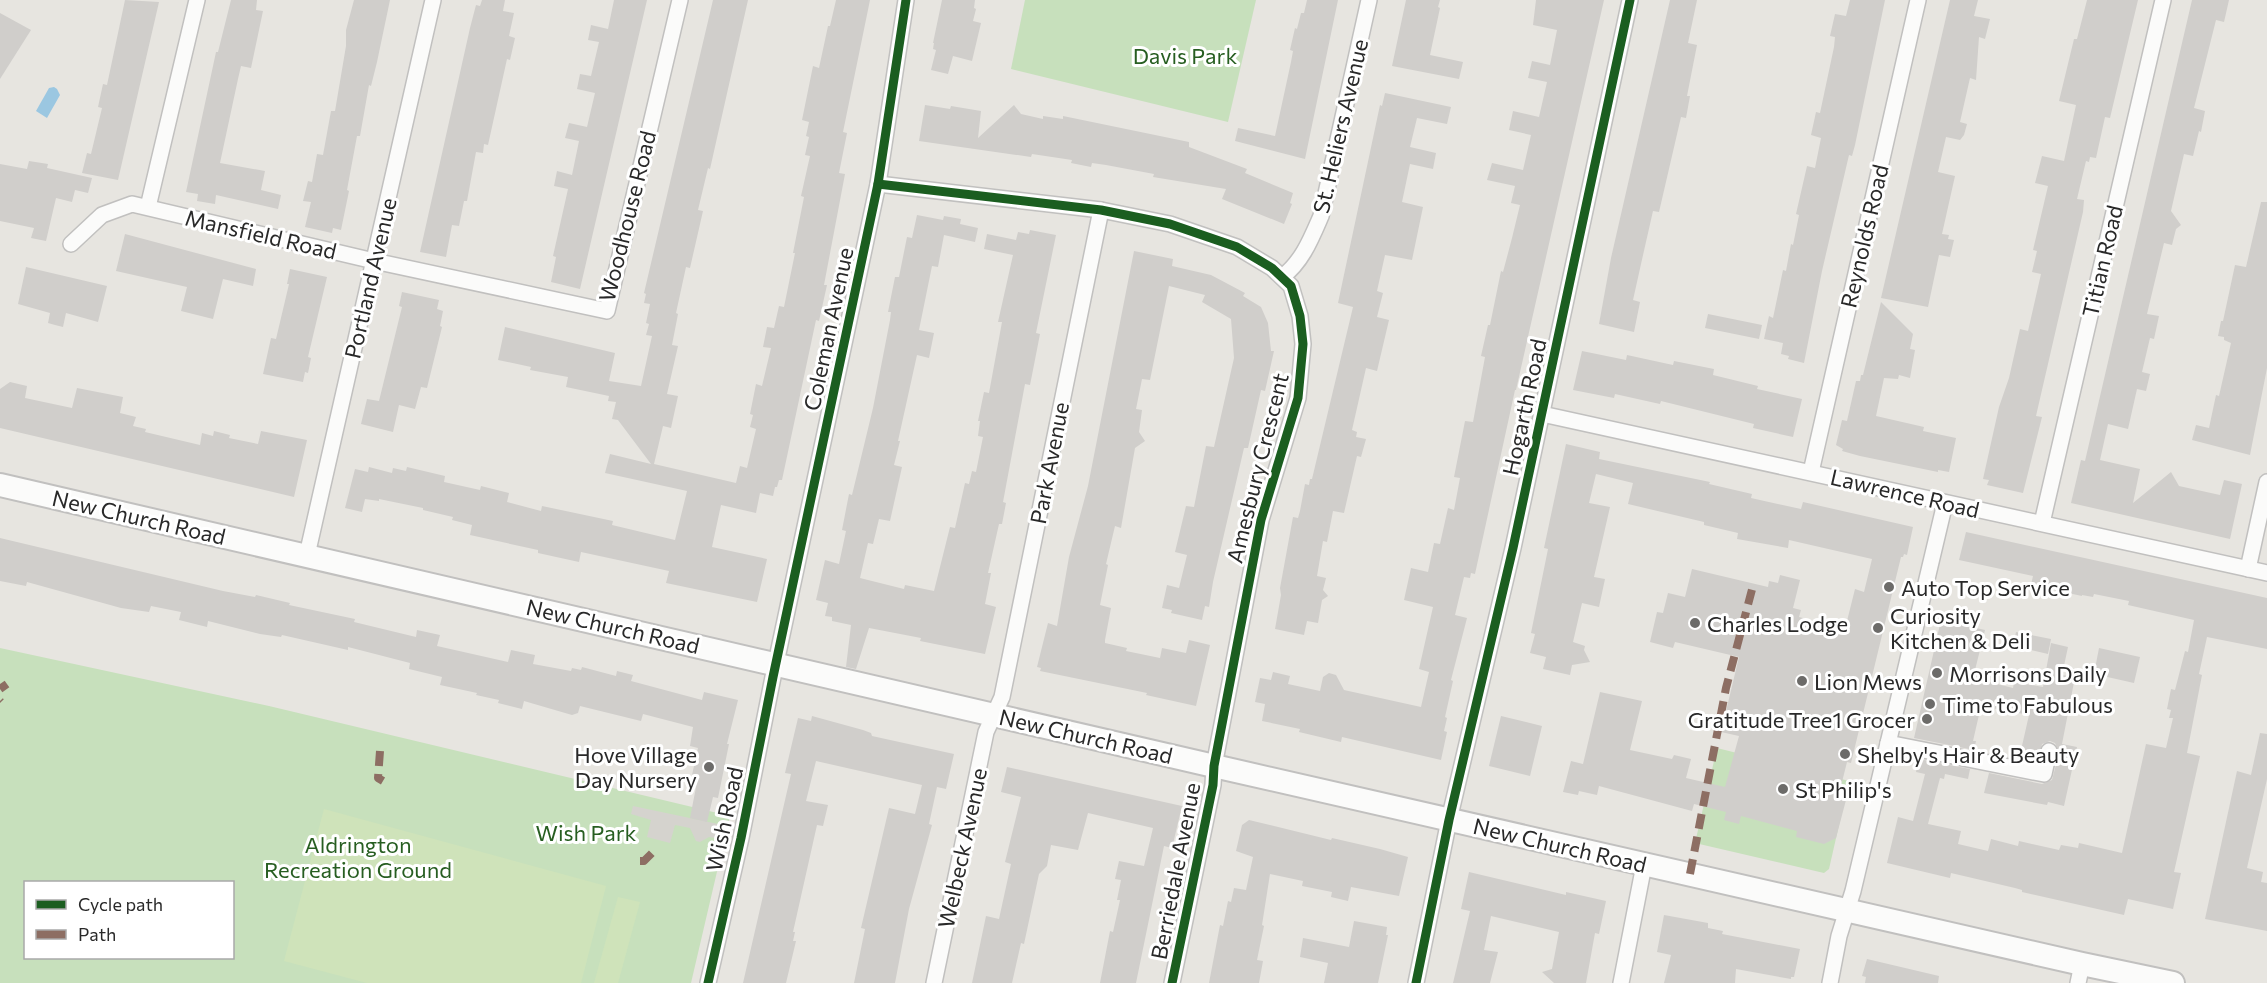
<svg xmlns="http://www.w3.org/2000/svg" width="2267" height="983" font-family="Commissioner,sans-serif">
  <rect width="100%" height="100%" fill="#e7e5e0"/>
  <g fill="#c7e0bc" fill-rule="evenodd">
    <polygon points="1025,0 1256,0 1228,122 1011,69"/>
    <path d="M0,648L269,706L730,816L691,983H0ZM26,882H232V958H26Z"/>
    <polygon points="1717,748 1849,781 1829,869 1824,873 1695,843"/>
  </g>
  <g fill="#cfe3ba">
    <polygon points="324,809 606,886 581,983 367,983 284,961"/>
    <polygon points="618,897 640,902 618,983 594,983"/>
  </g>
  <polygon fill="#d5d3ce" points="633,806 718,824 715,838 709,837 700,842 696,841 690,828 675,825 670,843 647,837 651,820 631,814"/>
  <polygon fill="#9bc7e1" points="54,87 57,89 60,95 47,118 36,111 49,88"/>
  <g fill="#d0cecb">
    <polygon points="125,0 159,2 118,180 82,173 87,153 91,154 102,108 98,107 103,84 107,85"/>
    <polygon points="231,0 257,0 256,10 263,11 251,68 241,66 238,79 220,163 265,171 261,190 281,195 278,209 216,195 215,204 197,201 198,194 186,192 216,52 218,52"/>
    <polygon points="354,0 390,0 377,62 371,86 369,85 360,136 357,136 347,190 349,191 341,230 333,228 332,233 305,227 311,202 303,201 308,181 312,182 317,154 323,155 331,111 335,111 346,46 346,30"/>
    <polygon points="482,0 505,0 503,11 514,13 509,36 515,38 510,60 507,59 488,145 484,144 483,153 476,152 467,201 464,201 459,226 452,225 446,257 420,252 470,28 476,5 480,6"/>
    <polygon points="614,0 647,0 580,289 551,282 556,257 553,256 568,189 554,186 557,171 572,175 579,141 565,138 569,123 587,127 595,93 577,89 580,74 591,76 599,42 588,40 591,25 608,29"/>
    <polygon points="713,0 748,0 710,169 708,168 698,210 703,211 690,268 686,267 676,313 678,314 672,345 678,346 667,394 678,396 671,428 663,426 654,464 736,483 740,466 747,468 756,429 750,427 753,415 750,414 756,384 762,386 771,348 763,347 767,327 774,328 779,306 784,307 795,253 793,253 804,197 801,196 810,156 805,155 809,137 806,136 809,122 802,120 813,66 819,68 828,26 830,26 836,0 870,0 843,132 847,133 839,173 845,174 824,285 827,285 819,321 816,320 782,480 779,480 777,487 775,487 773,496 760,493 756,513 721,505 712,547 767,559 757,602 666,583 669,571 581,552 579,562 538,553 538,550 470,535 472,525 452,520 453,517 423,510 423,508 379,499 379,501 365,499 362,512 345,508 355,469 368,472 369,467 392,473 393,468 406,471 407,467 445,476 444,482 480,490 481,486 509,493 507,502 541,511 542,506 613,521 612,525 675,540 687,491 605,473 610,454 651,464 618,420 612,419 616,402 608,401 609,396 566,387 568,377 530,370 531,367 498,360 505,327 615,353 609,381 641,386 652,336 646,335 649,324 646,323 650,304 644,303 646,294 644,293"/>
    <polygon points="942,0 975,0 974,8 976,9 973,21 981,23 972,61 953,56 948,74 931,70 936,50 933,49 934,43 933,43"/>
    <polygon points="1307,0 1338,0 1305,159 1235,141 1238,128 1275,136 1291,62 1293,51 1290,50 1295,28 1297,29 1301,13 1304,13"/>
    <polygon points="1406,0 1440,0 1438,7 1440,8 1430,55 1463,62 1459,79 1392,66"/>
    <polygon points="1536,0 1604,0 1516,390 1515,390 1475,574 1471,573 1470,578 1464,577 1455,615 1467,618 1451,680 1453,681 1445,717 1447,718 1444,731 1447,732 1441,760 1342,737 1341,742 1299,732 1300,729 1262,721 1265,704 1255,702 1260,678 1271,680 1273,672 1290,676 1288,684 1320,691 1323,677 1329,673 1336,675 1344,690 1421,707 1429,672 1419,669 1433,607 1404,600 1411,568 1428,572 1434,543 1440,544 1448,508 1454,510 1460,478 1454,477 1465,421 1473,422 1485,357 1481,356 1488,325 1490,325 1501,271 1503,272 1512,238 1520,205 1511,203 1515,186 1487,180 1492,163 1523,170 1531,135 1509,130 1513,111 1539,117 1547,82 1528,78 1532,61 1550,65 1557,30 1533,25"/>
    <polygon points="1670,0 1697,0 1688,43 1697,45 1687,96 1690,96 1686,118 1681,117 1659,212 1653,211 1641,264 1633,300 1640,302 1634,332 1599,324 1611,258"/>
    <polygon points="1850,0 1885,0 1855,145 1852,156 1849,155 1822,271 1804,363 1788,359 1789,356 1781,354 1783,343 1764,339 1769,316 1773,318 1783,270 1786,271 1791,244 1793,245 1799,215 1796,214 1807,166 1815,168 1821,138 1811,135 1816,112 1820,113 1834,47 1835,37 1830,36 1835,14 1846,16"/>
    <polygon points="1950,0 1978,0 1974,16 1990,19 1985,39 1979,37 1976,80 1970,78 1960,122 1967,124 1964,135 1960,140 1946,137 1938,172 1955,176 1942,234 1949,235 1948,239 1954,240 1950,257 1939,255 1928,307 1881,298"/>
    <polygon points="2087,0 2138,0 2110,118 2105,117 2096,158 2090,157 2089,162 2086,161 2077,199 2084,200 2083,212 2036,416 2042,417 2023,493 1987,485 1989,480 1983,479 1999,407 2009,378 2020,329 2028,331 2041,274 2032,272 2037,251 2033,250 2048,186 2035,183 2042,156 2064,161 2076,105 2059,101 2074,39 2077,39"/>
    <polygon points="2192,0 2229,0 2224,22 2216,20 2194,108 2205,111 2201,132 2199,131 2193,156 2184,154 2171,211 2181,225 2176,229 2172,245 2164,243 2147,314 2159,316 2154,339 2150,338 2142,372 2150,374 2146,391 2137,389 2128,429 2108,424 2100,460 2140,469 2133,503 2171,472 2179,486 2220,495 2224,480 2242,484 2230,539 2071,503 2081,460 2085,461"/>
    <polygon points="0,13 31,30 0,79"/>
    <polygon points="1385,93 1451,107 1447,124 1417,118 1410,147 1436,153 1433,169 1410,164 1402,202 1423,207 1412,260 1385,255 1377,291 1383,293 1377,317 1389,320 1377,371 1366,368 1352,430 1357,432 1356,437 1366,439 1361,457 1357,456 1344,513 1333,511 1327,542 1323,541 1317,576 1326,578 1323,590 1328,596 1322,600 1318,623 1307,621 1304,635 1275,629 1281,595 1280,588 1293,517 1298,518 1300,511 1305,484 1309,485 1310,479 1312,479 1353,307 1338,303 1380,105 1382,106"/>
    <polygon points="925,105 950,109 951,106 981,111 978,138 1014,105 1021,114 1043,119 1043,116 1063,119 1063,116 1189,142 1189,147 1247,169 1245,173 1293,193 1290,203 1292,204 1284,224 1222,199 1226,189 1153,177 1154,174 1106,165 1092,163 1091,167 1071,163 1072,160 1032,154 1031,157 919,141"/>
    <polygon points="29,161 48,164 47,168 92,178 88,193 75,190 72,202 56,198 46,241 31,238 34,228 0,221 0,164 27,169"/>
    <polygon points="2261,202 2267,202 2267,368 2250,455 2192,440 2196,425 2209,428 2216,395 2219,396 2231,343 2224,340 2224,337 2218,336 2221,321 2223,321 2235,265 2246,267"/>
    <polygon points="917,215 943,220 944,216 961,219 960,224 978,228 975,242 944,235 938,267 932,266 919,330 934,333 929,358 917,355 898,441 900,441 894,465 902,467 890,521 879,519 873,544 868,543 860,578 904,589 905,585 934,591 950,527 955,528 965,483 969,484 972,471 976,472 983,437 978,436 980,421 978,421 984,392 989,393 1002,322 998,322 1013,255 984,249 987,234 1016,240 1018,232 1029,234 1030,230 1056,235 1036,333 1040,334 1032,375 1030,385 1025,384 1003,502 1006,503 1002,524 999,524 988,573 991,573 985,604 996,607 985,654 920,641 921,638 869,628 856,669 846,667 851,625 832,621 832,617 825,616 828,603 816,600 825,560 839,564 846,531 842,530 849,494 852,495 873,408 890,320 891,312 888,312 895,277 899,277 907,237 912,238"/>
    <polygon points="125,234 256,269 253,286 223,279 213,319 181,311 187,287 116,271"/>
    <polygon points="1134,251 1173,259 1172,266 1211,275 1245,293 1243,296 1261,307 1268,323 1271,351 1274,351 1265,391 1261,390 1248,448 1244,448 1213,582 1209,607 1205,606 1202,620 1171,613 1172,610 1162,608 1167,585 1179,588 1187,555 1175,552 1186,506 1194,507 1206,446 1214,447 1234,358 1231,319 1202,302 1205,295 1169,286 1150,380 1142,379 1136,409 1142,410 1139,432 1145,441 1135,448 1121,528 1115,526 1106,564 1108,565 1100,605 1111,608 1105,640 1105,643 1127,648 1126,651 1160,658 1162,648 1186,653 1189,640 1210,645 1196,706 1146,695 1147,693 1040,671 1041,668 1037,667 1048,623 1057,626 1069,557 1088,486"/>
    <polygon points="26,267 107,286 98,322 66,313 63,327 55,325 48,323 50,313 18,304"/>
    <polygon points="290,269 327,277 308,357 311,358 308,373 305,372 303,382 263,374 271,338 276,339 289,284 287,284"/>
    <polygon points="402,292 439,300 437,309 443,311 440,326 442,327 427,388 421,387 415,409 399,405 393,432 361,424 367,399 379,401 402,307 399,306"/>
    <polygon points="1881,302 1913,334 1910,349 1915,350 1910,378 1899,375 1898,379 1884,378 1876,416 1924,427 1923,431 1956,438 1949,472 1938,470 1938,472 1860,456 1842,451 1843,449 1836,445 1842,420 1847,421 1856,381 1860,381 1861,375 1863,375"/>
    <polygon points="1708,314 1762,325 1759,339 1705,328"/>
    <polygon points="1582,351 1626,360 1627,355 1673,365 1674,361 1714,369 1713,375 1758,386 1757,389 1802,399 1793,437 1753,428 1754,424 1661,401 1660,404 1615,394 1614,398 1573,390"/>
    <polygon points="10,382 27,386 25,398 72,408 77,388 123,397 120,413 136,417 133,426 146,429 145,432 200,445 202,433 213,436 214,431 230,435 229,438 258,444 261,431 307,440 294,497 0,428 0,389"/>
    <polygon points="1566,444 1600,452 1599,459 1710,482 1709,484 1752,494 1751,498 1801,509 1803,502 1913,527 1907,555 1904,554 1903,557 1901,557 1851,763 1847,762 1838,798 1846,800 1836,838 1824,844 1796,837 1797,831 1741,816 1739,824 1724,820 1726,812 1694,804 1692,811 1599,786 1597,795 1579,791 1578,795 1563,792 1571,761 1583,764 1600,692 1642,701 1630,750 1672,759 1674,755 1691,759 1686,778 1725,787 1739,736 1721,732 1739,657 1675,642 1673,648 1650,642 1657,612 1663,613 1668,593 1685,597 1692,569 1768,587 1769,581 1778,583 1780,575 1800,580 1793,608 1801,610 1799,617 1845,629 1855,589 1864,592 1872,559 1789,540 1788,548 1737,539 1738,533 1704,525 1704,522 1628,504 1633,483 1596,474 1589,503 1610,507 1594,577 1605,579 1599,607 1582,603 1573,642 1585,646 1584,650 1590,662 1572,665 1570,675 1543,669 1546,657 1530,653 1535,634 1531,633 1548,549 1544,548"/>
    <polygon points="1966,532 2267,598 2267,649 2207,637 2199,674 2202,675 2187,753 2200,756 2174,872 2181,873 2173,909 2128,899 2124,915 2022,892 2022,890 2015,888 1951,873 1950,878 1887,863 1898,817 1913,821 1925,774 1916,772 1919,759 1970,769 1968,779 1945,774 1944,779 1940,778 1928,824 1961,831 1958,844 1988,851 1991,839 2018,846 2019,841 2059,850 2061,845 2078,848 2079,843 2122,853 2146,744 2166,748 2173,718 2169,718 2171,710 2167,709 2171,689 2175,690 2185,651 2188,652 2194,620 2128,605 2129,601 2094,594 2093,597 2082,595 2082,596 2031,585 2033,576 1959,560"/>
    <polygon points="0,538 223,591 255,597 256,595 290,603 289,605 355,619 354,622 416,637 417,630 440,635 437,646 508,662 511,650 535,655 533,664 571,671 572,668 581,670 582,667 616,676 617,671 633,675 631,681 702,700 704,692 738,700 727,744 729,744 718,798 713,797 707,822 690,818 698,777 692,775 698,748 690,746 693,727 643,714 641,721 580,706 578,713 572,715 524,701 522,709 498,703 499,700 476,695 477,693 440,685 442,677 409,669 410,663 348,647 348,650 282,635 281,637 260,634 208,621 207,627 179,620 181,612 151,606 149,612 121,608 27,582 26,586 0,581"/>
    <polygon points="1941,620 1985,630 1973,678 2013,688 2014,682 2043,687 2051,643 2068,647 2062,675 2075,677 2062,744 2077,747 2064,806 2048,802 2047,805 1984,793 1989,773 2042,784 2052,780 2059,753 2055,743 2050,741 2042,744 2037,763 2019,759 2029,715 1981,706 1973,741 1976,741 1974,750 1914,738"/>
    <polygon points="2016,632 2051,639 2048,654 2013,646"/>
    <polygon points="2099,648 2140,657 2134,683 2094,674"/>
    <polygon points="812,716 863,730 871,733 872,736 954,754 946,789 937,787 929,824 932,825 909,909 895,983 854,983 865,929 861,928 889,808 915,814 922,785 816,761 806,801 828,805 823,826 817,825 793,932 795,932 793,941 796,941 786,983 743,983 791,774 785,773 798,718 811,721"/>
    <polygon points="1501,716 1542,726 1530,776 1489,766"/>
    <polygon points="2260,733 2267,734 2267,779 2247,868 2263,872 2261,882 2267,883 2267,931 2205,919 2237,771 2251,775"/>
    <polygon points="1007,767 1182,806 1172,848 1164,846 1136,983 1100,983 1110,931 1113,932 1120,900 1117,900 1121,880 1115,879 1119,861 1144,866 1153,828 1088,813 1078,850 1051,845 1047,866 1039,874 1024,944 1021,943 1012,983 972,983 986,916 999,919 1011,864 1005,862 1021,797 1001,792"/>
    <polygon points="1249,820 1331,840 1332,838 1380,849 1408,857 1399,896 1351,887 1348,901 1331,897 1332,892 1302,886 1303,881 1270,874 1262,925 1264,926 1257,960 1263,961 1259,983 1209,983 1220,925 1223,926 1228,901 1231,902 1234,888 1246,890 1253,857 1236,851 1242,825"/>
    <polygon points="1469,872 1566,895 1566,892 1606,901 1599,934 1595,933 1586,983 1554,983 1542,972 1552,969 1559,932 1491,916 1484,950 1498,952 1490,983 1453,983 1470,911 1461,909"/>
    <polygon points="1664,915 1708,923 1708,928 1723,931 1722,934 1800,949 1794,977 1791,977 1791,979 1736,969 1735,983 1664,983 1671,955 1657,952"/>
    <polygon points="1354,921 1387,927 1386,935 1388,935 1378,983 1324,983 1328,963 1300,957 1303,938 1349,947"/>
    <polygon points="1867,959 1939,976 1938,983 1865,983 1866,977 1862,976"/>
  </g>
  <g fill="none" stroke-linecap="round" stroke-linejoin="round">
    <defs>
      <g id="minor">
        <polyline points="878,184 1101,210 1170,224 1237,247 1272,268 1291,286 1300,316 1303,344 1298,398 1261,520 1214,766 1213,785 1172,983"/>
        <polyline points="148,207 197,0"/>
        <polyline points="71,244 102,215 132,204 374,261 607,311 680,0"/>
        <path d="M1282,277C1302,262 1311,239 1321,216L1369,0"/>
        <polyline points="1542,414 2267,573"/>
        <polyline points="1811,472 1918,0"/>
        <polyline points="2042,523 2163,0"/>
        <polyline points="307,555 433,0"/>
        <polyline points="2248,569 2267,482"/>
        <polyline points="1888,743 2044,774 2049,751"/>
        <polyline points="708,983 741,838 773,677 878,184 906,0"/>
        <polyline points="934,983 986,732 1002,697 1101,210"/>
        <polyline points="1416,983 1449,820 1513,548 1630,0"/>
        <polyline points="1621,983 1644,865"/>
        <polyline points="1830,983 1839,936 1853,891 1945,503"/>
        <polyline points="2078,983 2082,964"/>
      </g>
      <polyline id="secondary" points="0,485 1214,766 2082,964 2173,983"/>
    </defs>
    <use href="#minor" stroke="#c1c0bf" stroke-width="18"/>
    <use href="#secondary" stroke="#c1c0bf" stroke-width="26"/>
    <use href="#minor" stroke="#fbfbfa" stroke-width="15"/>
    <use href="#secondary" stroke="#fbfbfa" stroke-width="22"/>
    <g stroke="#8d6e63" stroke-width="8" stroke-dasharray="15 8" stroke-linecap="butt">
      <polyline points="0,689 7,684"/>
      <polyline points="0,701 1,702"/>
      <polyline points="380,751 378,778 383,781"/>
      <polyline points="640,861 644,861 652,853"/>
      <polyline points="1690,874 1726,688 1754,582"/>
    </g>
    <defs>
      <g id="cycleway">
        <polyline points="878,184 1101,210 1170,224 1237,247 1272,268 1291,286 1300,316 1303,344 1298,398 1261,520 1214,766 1213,785 1172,983"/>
        <polyline points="708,983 741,838 773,677 878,184 906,0"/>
        <polyline points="1416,983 1449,820 1513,548 1630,0"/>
      </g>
    </defs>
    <use href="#cycleway" stroke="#fff" stroke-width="13"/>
    <use href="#cycleway" stroke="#1b5e20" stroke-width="9"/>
  </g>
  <g fill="#6c6b69" stroke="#fff" stroke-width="2">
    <circle cx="1889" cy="587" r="6"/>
    <circle cx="1695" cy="623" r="6"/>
    <circle cx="1878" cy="628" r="6"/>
    <circle cx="1937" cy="673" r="6"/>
    <circle cx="1802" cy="681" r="6"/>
    <circle cx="1930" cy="704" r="6"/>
    <circle cx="1927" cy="719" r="6"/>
    <circle cx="1845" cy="754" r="6"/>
    <circle cx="709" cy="767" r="6"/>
    <circle cx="1783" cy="789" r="6"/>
  </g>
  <g text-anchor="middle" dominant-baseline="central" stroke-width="6" stroke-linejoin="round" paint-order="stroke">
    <g font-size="22" fill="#275e21" stroke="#fff">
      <text x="1185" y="55">Davis Park</text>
      <text x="586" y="832">Wish Park</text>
      <text x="358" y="844">Aldrington<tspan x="358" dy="25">Recreation Ground</tspan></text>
    </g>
    <g font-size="22" fill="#292929" stroke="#fff">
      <text transform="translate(1340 126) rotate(-77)">St. Heliers Avenue</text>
      <text transform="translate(627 216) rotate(-76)">Woodhouse Road</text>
      <text transform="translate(261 234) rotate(13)">Mansfield Road</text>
      <text transform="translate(1864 236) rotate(-77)">Reynolds Road</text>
      <text transform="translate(2102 261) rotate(-77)">Titian Road</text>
      <text transform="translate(370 278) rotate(-77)">Portland Avenue</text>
      <text transform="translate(828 329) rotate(-78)">Coleman Avenue</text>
      <text transform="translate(1524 407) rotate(-78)">Hogarth Road</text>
      <text transform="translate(1049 463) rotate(-79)">Park Avenue</text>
      <text transform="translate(1257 468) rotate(-76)">Amesbury Crescent</text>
      <text transform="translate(1905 493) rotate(13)">Lawrence Road</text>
      <text transform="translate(139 517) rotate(13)">New Church Road</text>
      <text transform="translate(613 626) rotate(13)">New Church Road</text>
      <text transform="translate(1086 736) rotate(13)">New Church Road</text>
      <text transform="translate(724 819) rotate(-78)">Wish Road</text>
      <text transform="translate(1560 845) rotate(13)">New Church Road</text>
      <text transform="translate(962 848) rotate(-78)">Welbeck Avenue</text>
      <text transform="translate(1175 871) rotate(-79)">Berriedale Avenue</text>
    </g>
    <g font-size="22" fill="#292929" stroke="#fff" text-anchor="start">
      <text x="1901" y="587">Auto Top Service</text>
      <text x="1890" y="615">Curiosity<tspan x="1890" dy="25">Kitchen &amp; Deli</tspan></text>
      <text x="1707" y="623">Charles Lodge</text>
      <text x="1949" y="673">Morrisons Daily</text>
      <text x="1814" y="681">Lion Mews</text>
      <text x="1942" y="704">Time to Fabulous</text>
      <text x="1915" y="719" text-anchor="end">Gratitude Tree1 Grocer</text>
      <text x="697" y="754" text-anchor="end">Hove Village<tspan x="697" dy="25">Day Nursery</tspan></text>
      <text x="1857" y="754">Shelby's Hair &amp; Beauty</text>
      <text x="1795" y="789">St Philip's</text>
    </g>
  </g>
  <rect x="24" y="881" width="210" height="78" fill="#ffffff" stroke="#a9a9a9" stroke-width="1.5"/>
  <rect x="36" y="900" width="30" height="9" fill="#1b5e20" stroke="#a9a9a9" stroke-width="1.5"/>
  <text x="78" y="911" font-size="18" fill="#292929">Cycle path</text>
  <rect x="36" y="930" width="30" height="9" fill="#8d6e63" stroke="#a9a9a9" stroke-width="1.5"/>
  <text x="78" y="941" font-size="18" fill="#292929">Path</text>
</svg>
